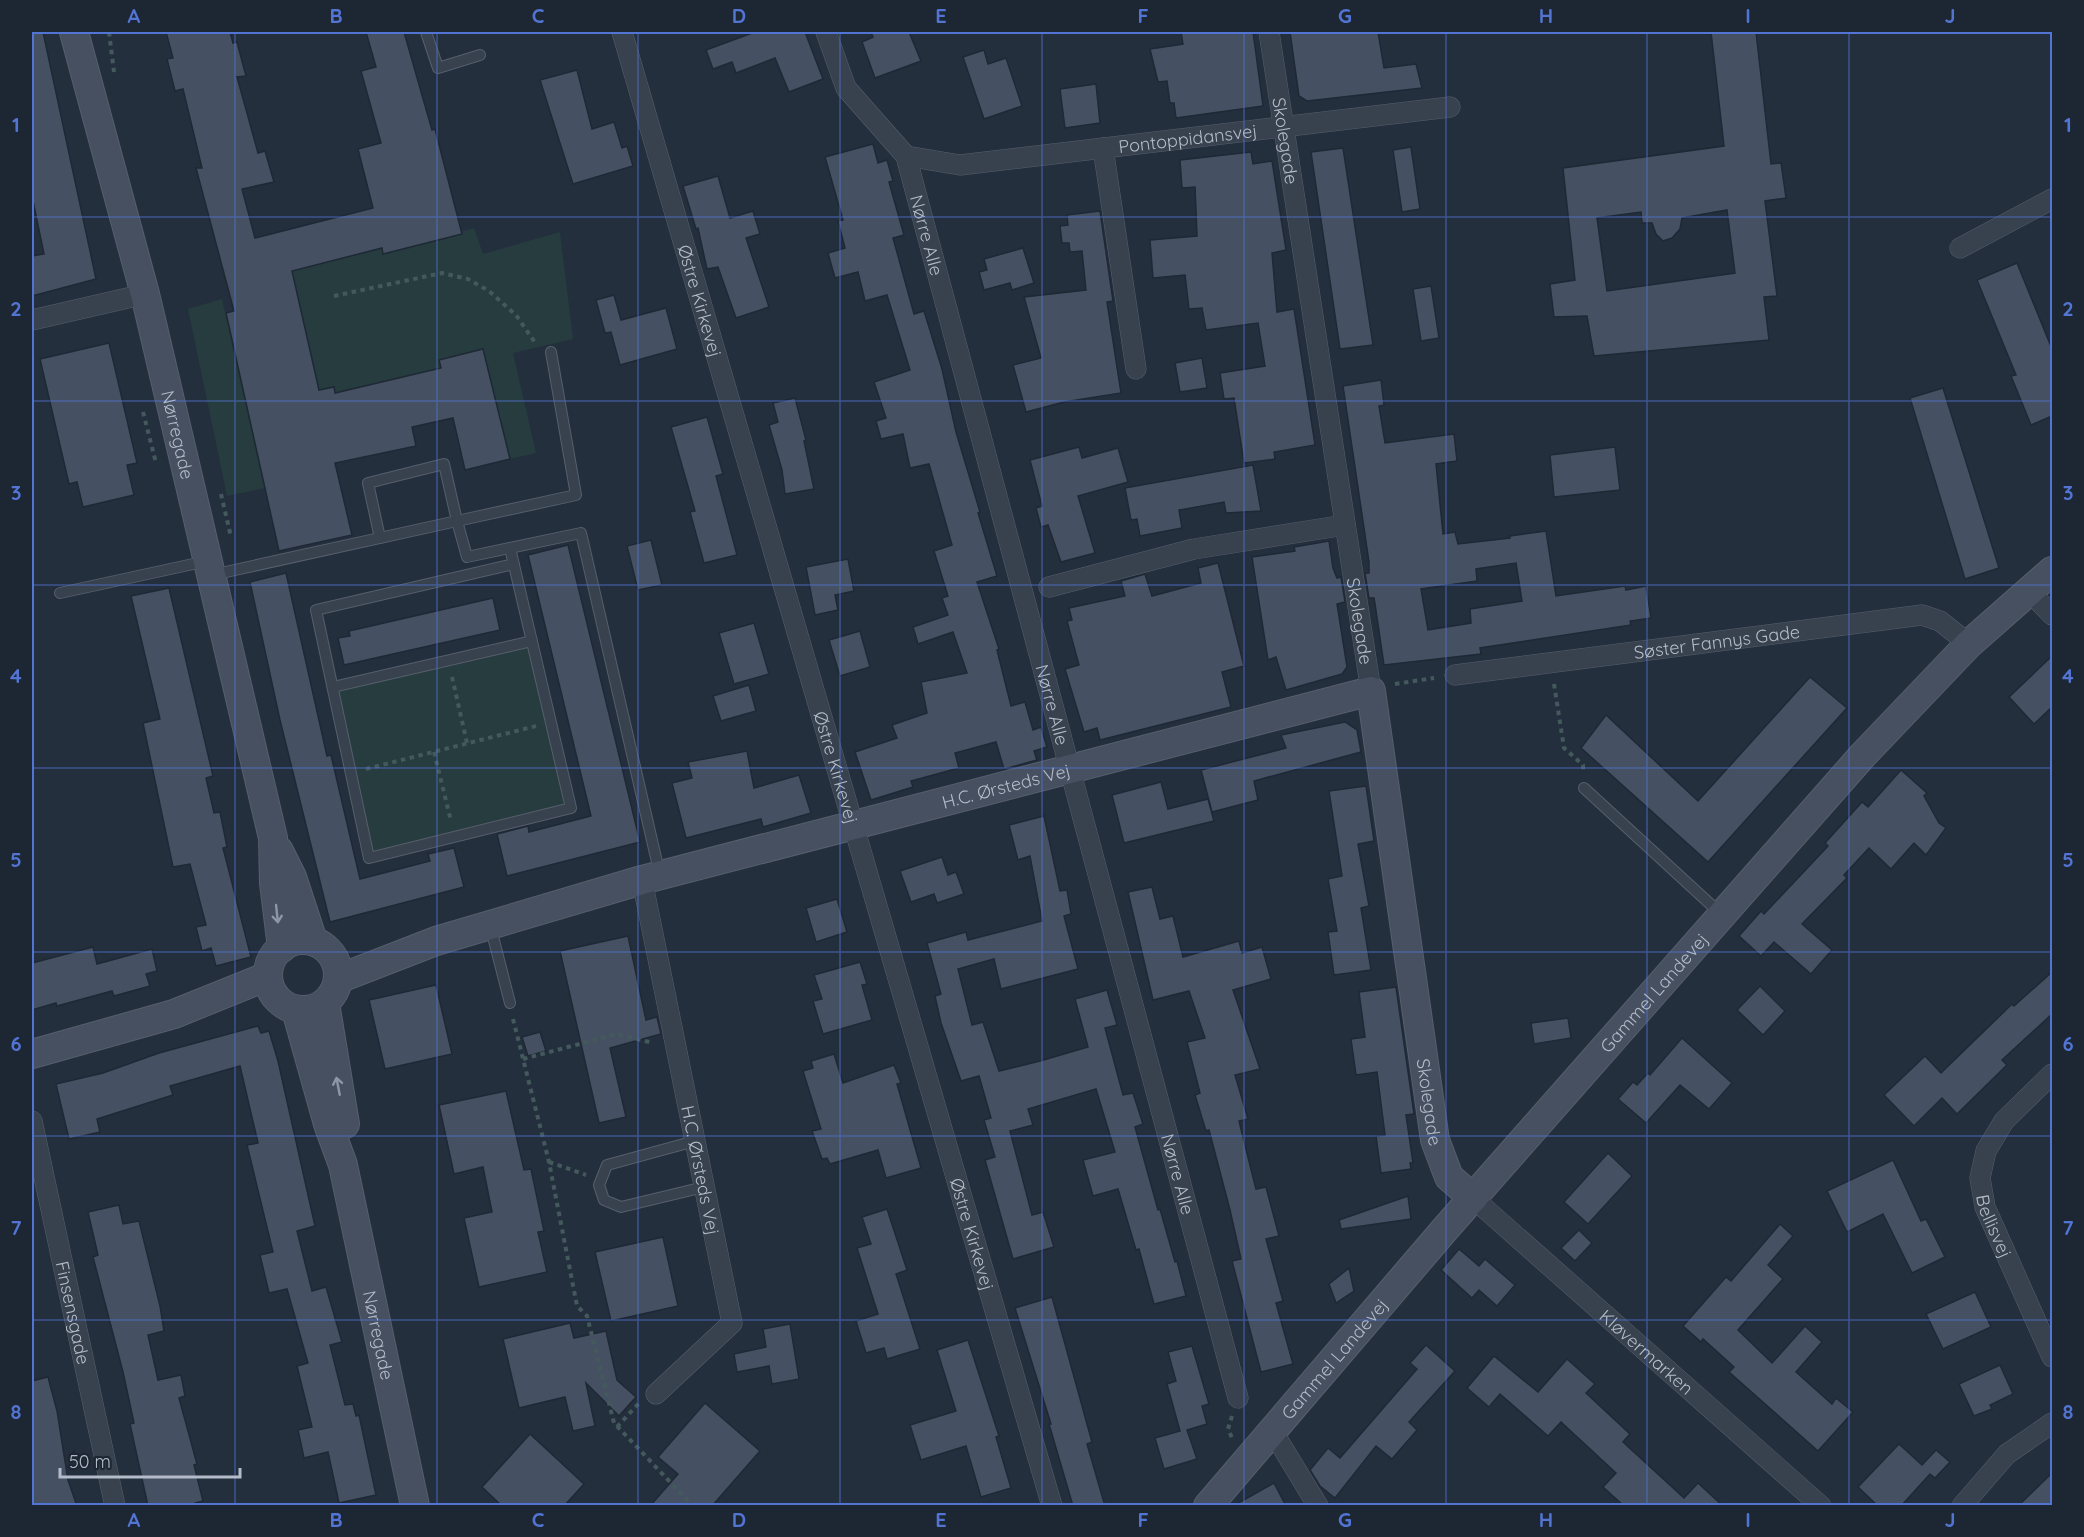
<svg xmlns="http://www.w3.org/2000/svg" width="2084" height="1537" font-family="Quicksand,sans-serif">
  <rect width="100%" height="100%" fill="#242f3e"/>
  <g fill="#263c3f">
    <polygon points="474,228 483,254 560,232 573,339 513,353 536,453 510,459 483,349 439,360 441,368 335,393 319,390 298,297 266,278 381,248 383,254"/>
    <polygon points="222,299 265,488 227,496 188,309"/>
    <polygon points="532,641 571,808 369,858 333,687"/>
  </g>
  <g fill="#455162" stroke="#1f2835" stroke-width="1.5" fill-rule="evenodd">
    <polygon points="32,32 43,32 96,279 32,296 32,256 44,254 32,196"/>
    <polygon points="166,32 230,32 233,43 237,42 246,76 237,77 258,153 265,151 274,182 242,189 255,238 373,208 358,149 381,143 361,71 376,67 366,32 404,32 432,130 435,129 462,234 383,254 382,248 292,271 319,390 334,387 335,393 441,368 439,360 483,349 510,459 465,470 453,418 412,427 416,446 335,463 352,535 279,551 226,313 234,311 196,168 202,168 183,89 175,91 167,59 173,58"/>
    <polygon points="755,32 805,32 823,79 789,92 775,58 736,73 732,62 713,69 706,50"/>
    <polygon points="871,32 909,32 921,61 875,78 862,42 873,37"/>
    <polygon points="1181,32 1253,32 1263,106 1176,118 1174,103 1170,103 1167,81 1158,82 1150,49 1183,44"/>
    <polygon points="1290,32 1378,32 1384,68 1416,64 1422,88 1307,101 1299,96"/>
    <path d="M1711,32H1756L1771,164L1781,163L1786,198L1765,201L1777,296L1764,297L1769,340L1594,356L1587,316L1554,317L1550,284L1575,280L1563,168L1724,146ZM1727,210L1735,273L1607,291L1597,218L1641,212L1642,223H1652L1656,234L1663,241L1672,238L1680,229L1682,218Z"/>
    <polygon points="984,50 988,64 1006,58 1022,106 984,119 963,57"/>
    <polygon points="577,70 592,129 614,122 622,148 627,146 633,166 573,184 540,80"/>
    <polygon points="1096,84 1100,123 1065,128 1060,89"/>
    <polygon points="873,144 878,163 887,160 893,181 889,182 904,235 893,238 914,314 924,311 942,369 956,432 980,512 978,513 997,576 977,582 999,649 997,650 1011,706 1025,702 1033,730 1041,727 1047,747 1034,751 1037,760 1004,769 996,742 955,753 959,768 911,781 913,787 871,800 855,752 897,738 892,725 927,713 921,682 967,673 953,632 918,644 913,627 948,615 942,598 948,596 934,551 952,545 929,464 910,468 903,434 881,439 876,421 886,418 874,382 910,370 887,295 865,301 858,272 835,278 828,253 845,248 838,221 843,220 825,157"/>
    <polygon points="1411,147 1420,209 1402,212 1393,150"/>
    <polygon points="1343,148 1373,345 1340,349 1311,152"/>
    <polygon points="1251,152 1253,164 1272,161 1286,250 1272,253 1277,312 1294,309 1315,445 1274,452 1275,459 1244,463 1234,398 1224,399 1220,373 1265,366 1258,323 1206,330 1202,308 1189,309 1185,275 1153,278 1150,240 1197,236 1195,187 1182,188 1180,160"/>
    <polygon points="718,176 730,218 753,211 760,234 746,238 769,307 736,318 718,267 707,269 698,228 696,229 683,186"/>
    <polygon points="1100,211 1113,301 1107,302 1121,393 1064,402 1026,412 1013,365 1041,358 1024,297 1086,290 1082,251 1070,252 1069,243 1062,243 1060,226 1068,225 1067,215"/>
    <polygon points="1023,248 1034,283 1012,290 1010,283 984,290 979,272 987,270 984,259"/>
    <polygon points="2017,263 2052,349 2052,416 2031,425 2011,376 2016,375 1977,280"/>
    <polygon points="1431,286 1439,338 1421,341 1413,289"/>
    <polygon points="614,295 621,320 666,308 677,349 620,365 611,332 605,333 596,300"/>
    <polygon points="109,343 137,463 127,465 134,495 83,507 77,482 69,484 40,359"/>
    <polygon points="1202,358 1207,388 1180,392 1175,363"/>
    <path d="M1381,380L1384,405L1379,406L1385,443L1454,434L1457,461L1436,464L1443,534L1455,532L1458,544L1510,538V536L1546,531L1556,596L1625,586L1626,590L1646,586L1651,618L1630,621L1631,625L1480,648L1481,654L1384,665L1375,604L1374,598H1369L1365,573H1369V562L1343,386ZM1516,563L1522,601L1470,609L1471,623L1428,630L1421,589L1477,581L1476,569Z"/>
    <polygon points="1943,388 1999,568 1965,579 1910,398"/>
    <polygon points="795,398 806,440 804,441 814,489 785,494 782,470 769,425 778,422 773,403"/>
    <polygon points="707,417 723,474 716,476 737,555 704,563 690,512 695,511 671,427"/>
    <polygon points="1079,447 1082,458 1118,448 1128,482 1078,496 1095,553 1061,562 1048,525 1041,527 1036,508 1042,506 1030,460"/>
    <polygon points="1615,447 1620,490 1554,497 1550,455"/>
    <polygon points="1253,465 1261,511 1226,513 1224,502 1179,510 1182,528 1140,536 1137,519 1131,520 1125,488"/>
    <polygon points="651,540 662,585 638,590 627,546"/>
    <polygon points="1329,541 1333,568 1337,578 1341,577 1345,602 1337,604 1347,667 1342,674 1286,690 1276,657 1268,660 1252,557 1295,551 1294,547"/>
    <polygon points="568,545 640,842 507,876 497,834 528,826 529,832 591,816 528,555"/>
    <polygon points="848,559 854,591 835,595 838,610 815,615 806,567"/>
    <polygon points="1218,563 1244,666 1222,672 1231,707 1100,740 1097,728 1084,732 1065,669 1079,665 1067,621 1072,620 1069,608 1125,596 1121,581 1145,574 1152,596 1201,583 1198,568"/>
    <polygon points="286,573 327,756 331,755 360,879 430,861 428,854 454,848 464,887 330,922 280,720 250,582"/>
    <polygon points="169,588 213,776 206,778 214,813 220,812 227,847 223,848 251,957 216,966 211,948 202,951 196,927 206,925 190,864 173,867 143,723 160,719 131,596"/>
    <polygon points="493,598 500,630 344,665 338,638 350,636 349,631"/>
    <polygon points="754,623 769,674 734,684 719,633"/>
    <polygon points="860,631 870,667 840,676 829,640"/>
    <polygon points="2052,656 2052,707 2034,724 2009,697"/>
    <polygon points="1810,677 1847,708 1708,862 1581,748 1606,715 1698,801"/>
    <polygon points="749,685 756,711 721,721 713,696"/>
    <polygon points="1345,722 1357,730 1361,752 1254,781 1258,800 1212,812 1201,770 1286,748 1281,735"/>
    <polygon points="747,751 754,788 799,775 811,813 763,827 761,819 686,838 672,783 692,778 688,762"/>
    <polygon points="1901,770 1927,793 1924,796 1939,823 1946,828 1926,855 1914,843 1891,869 1869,848 1844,875 1847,878 1802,924 1832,950 1811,974 1774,942 1761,956 1739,936 1761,911 1764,914 1828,846 1825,843 1862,802 1868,807"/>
    <polygon points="1161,782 1168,809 1208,799 1214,821 1124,843 1112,795"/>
    <polygon points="1366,786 1374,841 1358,844 1369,906 1361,908 1371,970 1334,975 1328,932 1337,931 1328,879 1342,876 1329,791"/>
    <polygon points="1044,816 1060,891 1067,890 1071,914 1064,916 1078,969 1001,989 994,959 958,969 972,1025 983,1022 999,1071 1040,1061 1088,1047 1075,999 1107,990 1117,1025 1105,1028 1123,1095 1133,1093 1143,1124 1135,1127 1158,1210 1160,1209 1175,1262 1177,1261 1186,1296 1154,1304 1139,1249 1136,1250 1118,1189 1093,1196 1083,1160 1115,1152 1096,1089 1028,1109 1033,1125 1010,1131 1032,1215 1043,1212 1054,1247 1013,1259 985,1160 995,1157 984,1120 991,1118 979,1076 961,1081 941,1023 935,996 941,994 927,943 966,932 968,940 1042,921 1030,856 1018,860 1009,825"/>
    <polygon points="942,857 948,875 956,872 964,894 937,903 934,894 911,902 900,871"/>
    <polygon points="1152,887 1160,919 1173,916 1183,957 1239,941 1242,953 1262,947 1271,979 1233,990 1260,1069 1235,1075 1248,1119 1239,1121 1256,1189 1266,1187 1279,1236 1266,1239 1283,1301 1276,1303 1293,1364 1261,1372 1232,1261 1241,1259 1230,1210 1209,1130 1206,1131 1195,1095 1200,1093 1187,1042 1205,1038 1189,991 1153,1000 1128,892"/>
    <polygon points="837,899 847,932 816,942 806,908"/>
    <polygon points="628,936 646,1020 657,1017 661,1034 610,1048 626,1117 599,1123 560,951"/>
    <polygon points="93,947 97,964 152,949 157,971 146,974 150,986 114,996 112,991 57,1006 56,1003 32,1010 32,963"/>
    <polygon points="860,962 867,984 862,985 872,1020 823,1034 813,1001 822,999 814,975"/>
    <polygon points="2052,972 2052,1014 2002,1060 2007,1065 1957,1114 1942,1098 1914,1126 1884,1095 1925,1056 1941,1073 2012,1004 2014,1006"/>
    <polygon points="436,985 452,1054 385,1069 369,1000"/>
    <polygon points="1760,986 1785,1011 1763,1035 1737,1010"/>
    <polygon points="1396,987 1414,1114 1406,1115 1413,1163 1410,1163 1411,1169 1381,1173 1376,1136 1385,1135 1377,1072 1356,1075 1351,1039 1365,1037 1359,992"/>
    <polygon points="1568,1018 1571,1038 1534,1044 1531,1023"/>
    <polygon points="258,1026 261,1033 269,1031 278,1061 315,1226 297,1231 312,1291 326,1287 342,1342 330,1345 345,1405 353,1404 356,1416 359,1415 376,1495 339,1503 328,1452 304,1458 298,1430 312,1427 297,1366 308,1363 287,1289 269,1293 260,1255 273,1252 247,1145 258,1143 240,1066 170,1086 173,1095 97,1119 100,1132 69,1139 56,1084 103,1073 159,1053"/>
    <polygon points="540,1032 546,1051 528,1056 522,1037"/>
    <polygon points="1682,1038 1732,1083 1709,1109 1680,1085 1646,1123 1618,1099 1633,1082 1637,1085 1648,1073 1650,1075"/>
    <polygon points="834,1054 843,1083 894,1065 901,1083 897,1084 921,1168 886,1178 878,1150 830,1164 827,1158 822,1159 812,1131 821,1129 803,1071 813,1068 811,1061"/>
    <polygon points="506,1091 524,1170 531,1169 544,1231 538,1232 547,1272 479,1287 464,1218 492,1212 483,1167 454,1174 439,1105"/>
    <polygon points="1608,1153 1632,1176 1588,1224 1564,1202"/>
    <polygon points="1893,1160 1921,1221 1926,1219 1945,1257 1912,1273 1883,1214 1847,1232 1827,1191"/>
    <polygon points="1408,1196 1411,1219 1341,1229 1339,1220"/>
    <polygon points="119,1205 123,1224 139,1221 160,1306 164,1331 148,1335 158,1380 181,1375 185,1396 179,1398 197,1464 194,1465 203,1501 195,1503 196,1506 148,1506 130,1424 134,1423 123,1372 93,1257 98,1255 88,1212"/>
    <polygon points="887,1209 907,1270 896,1274 920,1349 887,1359 884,1348 866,1353 856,1321 878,1314 857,1248 871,1244 862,1217"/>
    <polygon points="1780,1224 1793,1236 1768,1265 1783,1279 1738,1330 1772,1363 1805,1326 1822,1342 1796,1372 1832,1404 1836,1398 1853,1412 1818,1451 1729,1372 1734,1367 1703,1339 1701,1342 1683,1326 1726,1277 1731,1281"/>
    <polygon points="1579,1230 1592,1243 1575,1261 1561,1248"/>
    <polygon points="663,1237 678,1306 611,1321 595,1252"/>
    <polygon points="1459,1249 1479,1266 1485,1259 1515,1285 1497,1306 1479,1290 1472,1298 1441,1270"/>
    <polygon points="1349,1268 1354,1291 1336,1303 1329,1284"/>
    <polygon points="1975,1292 1991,1327 1943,1349 1926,1314"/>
    <polygon points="1052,1297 1092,1442 1087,1444 1105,1506 1073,1506 1049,1424 1051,1424 1015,1308"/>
    <polygon points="570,1323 574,1338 606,1331 617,1380 636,1397 619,1416 586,1383 595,1426 573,1431 565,1397 519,1408 503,1339"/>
    <polygon points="790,1324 799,1379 772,1384 769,1366 737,1372 734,1354 766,1347 763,1329"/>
    <polygon points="968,1340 999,1436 996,1437 1011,1488 981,1497 966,1446 921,1460 910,1425 956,1411 937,1350"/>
    <polygon points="1426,1345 1455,1371 1409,1422 1417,1430 1392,1459 1376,1446 1335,1498 1320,1486 1310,1470 1328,1448 1340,1458 1417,1369 1410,1363"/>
    <polygon points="1192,1346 1209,1404 1202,1406 1207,1424 1187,1430 1197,1459 1164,1469 1155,1438 1180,1431 1167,1384 1176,1381 1168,1352"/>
    <polygon points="1494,1356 1538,1392 1567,1359 1595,1384 1586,1393 1630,1434 1623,1442 1684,1498 1698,1483 1723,1506 1624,1506 1603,1487 1616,1473 1561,1422 1548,1436 1500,1394 1489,1407 1467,1388"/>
    <polygon points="2000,1365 2013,1394 1990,1405 1992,1409 1974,1416 1959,1384"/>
    <polygon points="48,1377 57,1411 68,1480 77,1506 32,1506 32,1381"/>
    <polygon points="705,1403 760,1451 712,1506 650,1506 678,1474 658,1457"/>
    <polygon points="530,1434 584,1484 564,1506 502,1506 482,1487"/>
    <polygon points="1899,1444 1922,1465 1936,1450 1950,1462 1935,1478 1930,1474 1901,1506 1878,1506 1858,1487"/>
    <polygon points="2052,1473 2052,1506 2018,1506"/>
    <polygon points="1274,1483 1286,1506 1233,1506"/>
  </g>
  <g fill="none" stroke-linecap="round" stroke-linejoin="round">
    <defs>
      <g id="lane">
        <polyline points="426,32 438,68 480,55"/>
        <polyline points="380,538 368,483 444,464 457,521 576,495 551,352"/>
        <polyline points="510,548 571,808 369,858 316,610 514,564"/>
        <polyline points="212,575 457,521 467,557 581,533 660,875"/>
        <polyline points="60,593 207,561"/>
        <polyline points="333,687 532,641"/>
        <polyline points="1584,788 1721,914"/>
        <polyline points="490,925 510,1003"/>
        <polyline points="695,1141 607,1165 599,1185 604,1200 621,1207 704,1187"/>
      </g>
      <g id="street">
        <path id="s1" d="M622,32L1052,1506"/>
        <path id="s2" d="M826,32L846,88L906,156L1238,1398"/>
        <path id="s3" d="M1269,32L1371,691"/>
        <polyline points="1103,148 1136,369"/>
        <path id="s4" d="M906,156L960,165L1450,107"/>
        <polyline points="1960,248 2052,199"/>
        <polyline points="32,320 145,294"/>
        <polyline points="1049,587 1194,549 1345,525"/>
        <polyline points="2029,591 2052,615"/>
        <path id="s5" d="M1455,675L1922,615L1940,621L1969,644"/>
        <path id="s6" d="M642,880L732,1323L656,1394"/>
        <path id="s7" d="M2052,1074L2004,1121L1986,1151L1980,1178L1985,1207L2052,1357"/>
        <path id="s8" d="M32,1121L115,1506"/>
        <path id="s9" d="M1473,1198L1821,1506"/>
        <polyline points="1273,1432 1318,1506"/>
        <polyline points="1962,1506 2007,1454 2052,1423"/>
      </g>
      <g id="secondary">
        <path id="s10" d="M74,32L145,294L273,838L274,883L282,948"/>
        <polyline points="279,851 292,877 313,941"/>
        <circle cx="303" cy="975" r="35"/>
        <path id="s11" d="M338,979L436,941L642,880L1371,691L1435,1140L1449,1177L1473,1198"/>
        <polyline points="325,1003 345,1124"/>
        <path id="s12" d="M296,1010L328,1124L343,1165L415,1506"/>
        <polyline points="32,1054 174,1014 268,976"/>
        <path id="s13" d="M1208,1506L1446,1228L1863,755L1969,644L2052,571"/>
      </g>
    </defs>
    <use href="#lane" stroke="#565f6c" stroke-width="12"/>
    <use href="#street" stroke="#565f6c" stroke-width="21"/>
    <use href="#secondary" stroke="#565f6c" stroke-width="30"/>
    <g stroke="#44595c" stroke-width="4" stroke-dasharray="4.5 4.5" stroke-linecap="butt">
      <polyline points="109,32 114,72"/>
      <polyline points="334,296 442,273 468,279 489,291 516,315 536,344"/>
      <polyline points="143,412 156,463"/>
      <polyline points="221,494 231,537"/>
      <polyline points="452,677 467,743"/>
      <polyline points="1395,684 1434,678"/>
      <polyline points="1554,684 1564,748 1583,765 1583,773"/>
      <polyline points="434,752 451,821"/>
      <polyline points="366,769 536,726"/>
      <polyline points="513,1019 549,1162 577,1306 587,1316 614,1423 693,1506"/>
      <polyline points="523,1059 617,1034 653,1043"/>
      <polyline points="549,1162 586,1175"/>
      <polyline points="1232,1416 1228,1429 1233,1440"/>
      <polyline points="617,1427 639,1403"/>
    </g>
    <use href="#lane" stroke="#38414e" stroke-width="10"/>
    <use href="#street" stroke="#38414e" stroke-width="20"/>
    <use href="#secondary" stroke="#465061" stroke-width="28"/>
  </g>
  <defs><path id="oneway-shaft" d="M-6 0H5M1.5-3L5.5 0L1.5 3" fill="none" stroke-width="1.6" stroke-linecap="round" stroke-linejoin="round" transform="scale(1.5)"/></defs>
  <g stroke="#8e96a5">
    <use href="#oneway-shaft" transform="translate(277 914) rotate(84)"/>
    <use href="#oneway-shaft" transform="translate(338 1086) rotate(-101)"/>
  </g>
  <path fill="none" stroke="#5274d3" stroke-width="1.5" stroke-opacity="0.55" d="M235,32V1506M437,32V1506M638,32V1506M840,32V1506M1042,32V1506M1244,32V1506M1446,32V1506M1647,32V1506M1849,32V1506M32,217H2052M32,401H2052M32,585H2052M32,768H2052M32,952H2052M32,1136H2052M32,1320H2052"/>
  <g text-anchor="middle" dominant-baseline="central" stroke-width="4.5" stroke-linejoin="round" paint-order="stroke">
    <g font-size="18" fill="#b4bcc9" stroke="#1d2633">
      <text stroke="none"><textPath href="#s4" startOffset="284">Pontoppidansvej</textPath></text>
      <text stroke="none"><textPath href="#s3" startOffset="110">Skolegade</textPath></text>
      <text stroke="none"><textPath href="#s2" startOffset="232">Nørre Alle</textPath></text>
      <text stroke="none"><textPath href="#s1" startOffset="280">Østre Kirkevej</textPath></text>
      <text stroke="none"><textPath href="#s10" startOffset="416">Nørregade</textPath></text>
      <text stroke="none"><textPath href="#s3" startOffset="596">Skolegade</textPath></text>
      <text stroke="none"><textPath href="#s5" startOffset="264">Søster Fannys Gade</textPath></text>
      <text stroke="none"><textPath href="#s2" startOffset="718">Nørre Alle</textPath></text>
      <text stroke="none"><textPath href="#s1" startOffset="766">Østre Kirkevej</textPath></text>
      <text stroke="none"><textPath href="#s11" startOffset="696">H.C. Ørsteds Vej</textPath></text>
      <text stroke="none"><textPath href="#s13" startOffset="680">Gammel Landevej</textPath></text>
      <text stroke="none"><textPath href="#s11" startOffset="1488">Skolegade</textPath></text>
      <text stroke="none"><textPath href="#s6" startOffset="296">H.C. Ørsteds Vej</textPath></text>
      <text stroke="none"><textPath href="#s2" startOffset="1204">Nørre Alle</textPath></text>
      <text stroke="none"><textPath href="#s7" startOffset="180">Bellisvej</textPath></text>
      <text stroke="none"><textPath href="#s1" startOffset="1252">Østre Kirkevej</textPath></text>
      <text stroke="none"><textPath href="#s8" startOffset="196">Finsensgade</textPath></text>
      <text stroke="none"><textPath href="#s12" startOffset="336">Nørregade</textPath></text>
      <text stroke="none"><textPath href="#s9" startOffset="232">Kløvermarken</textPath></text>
      <text stroke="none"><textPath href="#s13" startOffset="194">Gammel Landevej</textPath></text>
    </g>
  </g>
  <rect width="2084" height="1537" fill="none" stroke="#1d2633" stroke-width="66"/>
  <path d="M60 1468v9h180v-9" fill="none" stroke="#b4bcc9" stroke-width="3"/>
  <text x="69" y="1468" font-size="18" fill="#b4bcc9" stroke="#1d2633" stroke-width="4.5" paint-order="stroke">50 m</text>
  <rect x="33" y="33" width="2018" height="1471" fill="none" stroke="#5274d3" stroke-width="2"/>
  <g font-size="20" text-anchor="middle" font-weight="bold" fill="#5274d3">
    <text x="134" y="23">A</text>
    <text x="336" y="23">B</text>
    <text x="538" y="23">C</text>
    <text x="739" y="23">D</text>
    <text x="941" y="23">E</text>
    <text x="1143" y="23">F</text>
    <text x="1345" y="23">G</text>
    <text x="1546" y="23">H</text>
    <text x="1748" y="23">I</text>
    <text x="1950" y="23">J</text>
    <text x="16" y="132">1</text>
    <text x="2068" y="132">1</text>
    <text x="16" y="316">2</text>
    <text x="2068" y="316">2</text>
    <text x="16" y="500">3</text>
    <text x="2068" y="500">3</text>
    <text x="16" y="683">4</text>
    <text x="2068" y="683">4</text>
    <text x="16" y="867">5</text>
    <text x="2068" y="867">5</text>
    <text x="16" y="1051">6</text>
    <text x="2068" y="1051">6</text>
    <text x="16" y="1235">7</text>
    <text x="2068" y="1235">7</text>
    <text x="16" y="1419">8</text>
    <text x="2068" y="1419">8</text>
    <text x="134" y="1527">A</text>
    <text x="336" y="1527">B</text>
    <text x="538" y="1527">C</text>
    <text x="739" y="1527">D</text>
    <text x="941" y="1527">E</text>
    <text x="1143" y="1527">F</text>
    <text x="1345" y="1527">G</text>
    <text x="1546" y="1527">H</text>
    <text x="1748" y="1527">I</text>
    <text x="1950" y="1527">J</text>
  </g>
</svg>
